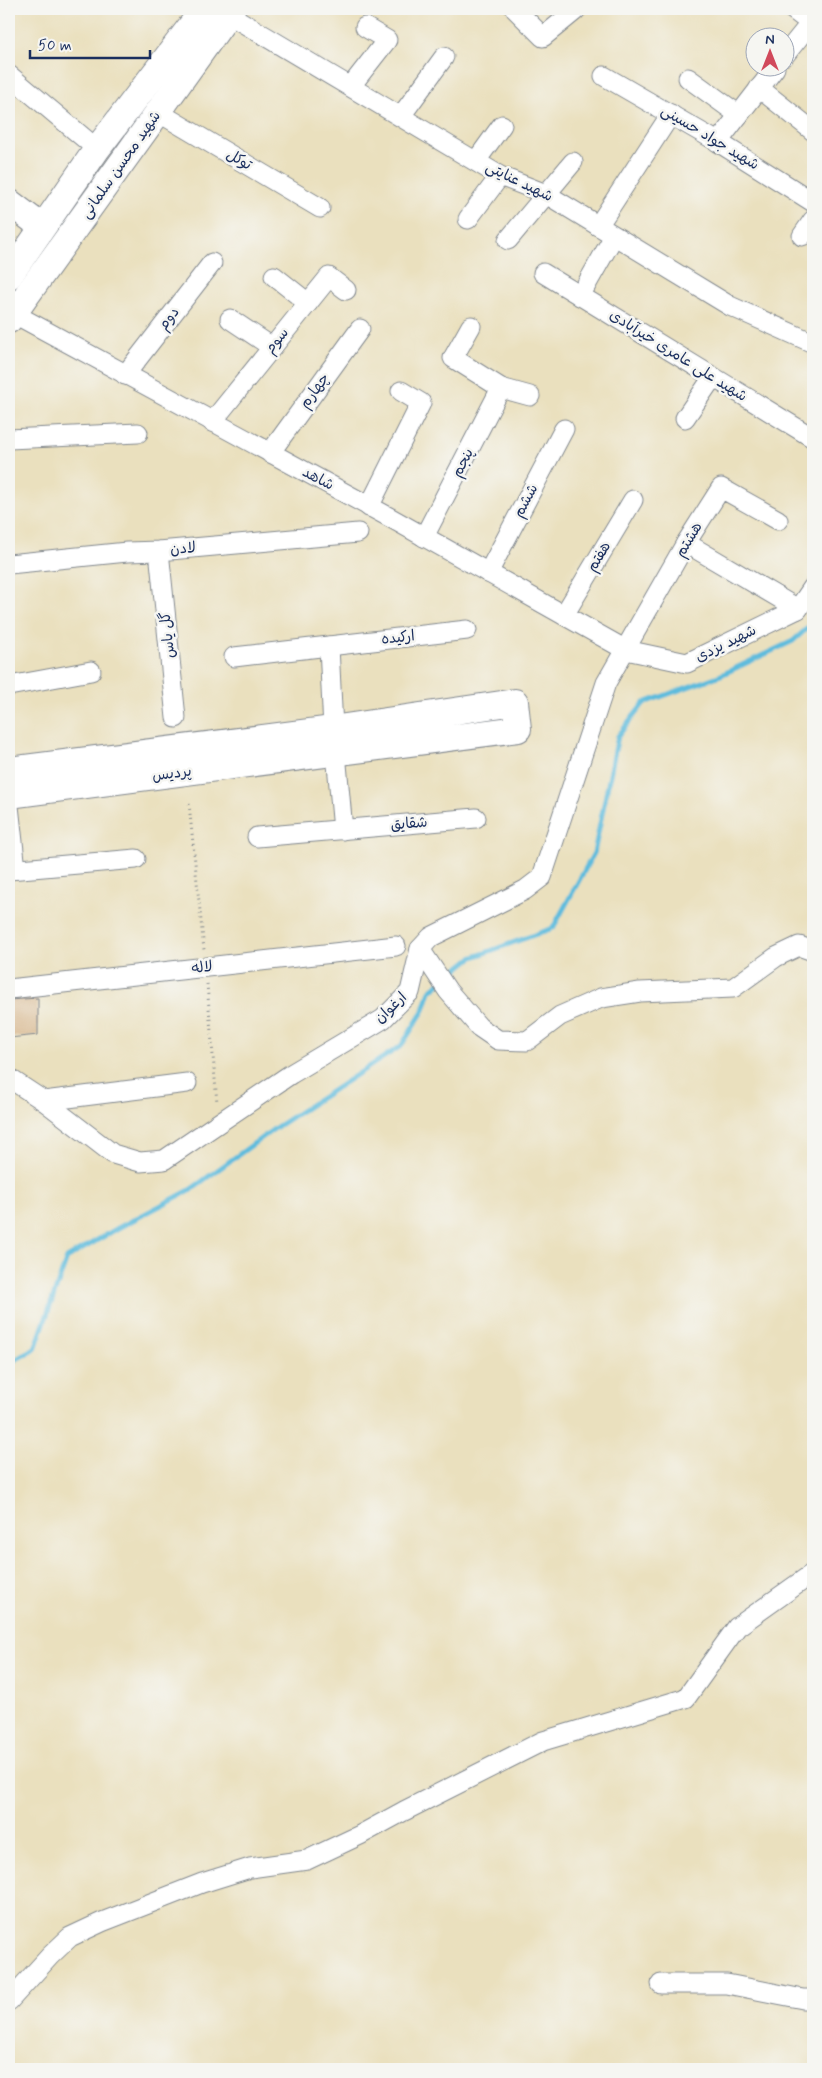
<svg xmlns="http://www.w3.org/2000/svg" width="822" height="2078" font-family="Mynerve,'Playpen Sans Arabic',sans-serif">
  <rect width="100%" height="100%" fill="#f6f6f2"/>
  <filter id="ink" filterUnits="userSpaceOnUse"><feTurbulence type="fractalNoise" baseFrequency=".02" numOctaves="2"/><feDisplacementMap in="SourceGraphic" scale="10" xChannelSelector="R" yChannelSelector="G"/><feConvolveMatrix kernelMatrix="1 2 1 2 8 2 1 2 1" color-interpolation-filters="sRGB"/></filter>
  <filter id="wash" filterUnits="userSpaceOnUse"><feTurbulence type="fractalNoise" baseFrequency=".0096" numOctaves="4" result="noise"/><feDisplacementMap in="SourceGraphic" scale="20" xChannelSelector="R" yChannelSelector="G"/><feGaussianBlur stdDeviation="1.12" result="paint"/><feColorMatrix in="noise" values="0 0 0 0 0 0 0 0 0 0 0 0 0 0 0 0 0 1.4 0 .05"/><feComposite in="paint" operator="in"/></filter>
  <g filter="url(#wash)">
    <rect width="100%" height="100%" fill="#eae0be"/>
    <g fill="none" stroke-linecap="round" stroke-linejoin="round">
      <polyline stroke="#5fbcdd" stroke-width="5" points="9,1363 35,1349 67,1258 118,1228 190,1190 278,1126 401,1046 424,1010 430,991 471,958 553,928 594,853 618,736 644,703 721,675 793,641 813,623"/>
    </g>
    <g id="blocks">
      <polygon fill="#d4b083" points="38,998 38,1035 9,1038 9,1000"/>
    </g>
  </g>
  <g filter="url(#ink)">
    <use href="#blocks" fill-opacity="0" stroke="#82888e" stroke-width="1"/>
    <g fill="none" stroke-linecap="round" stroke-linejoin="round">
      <defs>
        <g id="street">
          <polyline points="515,9 543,37 576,10"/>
          <polyline points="792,9 813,25"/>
          <polyline points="228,14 500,176 546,194 730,306 813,343"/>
          <polyline points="784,56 813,20"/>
          <polyline points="9,75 97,149"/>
          <polyline points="604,76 718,142 813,202"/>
          <polyline points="688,78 739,115"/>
          <polyline points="351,86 387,40 365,27"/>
          <polyline points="759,88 813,131"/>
          <polyline points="158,112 320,208"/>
          <polyline points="401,116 444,57"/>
          <polyline points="718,142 775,68"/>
          <polyline points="476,161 502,125"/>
          <polyline points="468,219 500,176"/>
          <polyline points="598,226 671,114"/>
          <polyline points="802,236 813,220"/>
          <polyline points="508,240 573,162"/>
          <polyline points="543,273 813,438"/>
          <polyline points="274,276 308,303"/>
          <polyline points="580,296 614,236"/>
          <polyline points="9,311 389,517 626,650 687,663 798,609 813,587"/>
          <polyline points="230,319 272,347"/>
          <polyline points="471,326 453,358 501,388 530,396"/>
          <polyline points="125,375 212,263"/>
          <polyline points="685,418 713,377"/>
          <polyline points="212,422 329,277 346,290"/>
          <polyline points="9,439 138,433"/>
          <polyline points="270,453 360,329"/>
          <polyline points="369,507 421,403 401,391"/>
          <polyline points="424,537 501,388"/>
          <polyline points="686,543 798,609"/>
          <polyline points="159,551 176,718"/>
          <polyline points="9,564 127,552 159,551 358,533"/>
          <polyline points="488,573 564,429"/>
          <polyline points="564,615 633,500"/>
          <polyline points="329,646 333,729"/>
          <polyline points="234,657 467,630"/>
          <polyline points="9,686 91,671"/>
          <polyline points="336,753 343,830"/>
          <polyline points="9,806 16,869"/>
          <polyline points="257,837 476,818"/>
          <polyline points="9,870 136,859"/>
          <polyline points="420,949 448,991 479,1027 498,1040 527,1041 560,1016 601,998 640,992 733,988 776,957 799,946 813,951"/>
          <polyline points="9,989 396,946"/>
          <polyline points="9,1078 44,1101 113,1154 140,1162 164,1160 291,1074 383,1019 410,992 420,949 431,937 525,890 542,877 606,683 686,543 721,488 778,520"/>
          <polyline points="44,1101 187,1083"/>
          <polyline points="661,1984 727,1984 803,1999 813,1999"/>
          <polyline points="9,2001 50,1956 70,1937 102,1922 202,1883 250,1868 307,1860 360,1835 404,1811 543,1741 686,1698 737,1627 813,1573"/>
        </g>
        <g id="secondary">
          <polyline points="9,202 42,227"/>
          <polyline points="9,276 97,149 204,9"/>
          <polyline points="9,320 232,9"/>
          <polyline points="9,770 333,729 515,702 518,729 9,795"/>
        </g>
      </defs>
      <use href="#street" stroke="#82888e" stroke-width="21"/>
      <use href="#secondary" stroke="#82888e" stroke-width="28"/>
      <g stroke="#82888e" stroke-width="3" stroke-dasharray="1 4" stroke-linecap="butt">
        <polyline points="189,804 204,950"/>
        <polyline points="207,984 217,1103"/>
      </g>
      <use href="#street" stroke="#fff" stroke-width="19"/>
      <use href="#secondary" stroke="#fff" stroke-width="26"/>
    </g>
  </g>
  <g text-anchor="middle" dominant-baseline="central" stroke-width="5" stroke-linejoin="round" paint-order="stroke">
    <g font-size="15" fill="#1b2f5e" stroke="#f6f6f2">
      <text transform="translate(710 138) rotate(31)">شهید جواد حسینی</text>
      <text transform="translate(239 160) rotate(31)">توکل</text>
      <text transform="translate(121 165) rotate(-55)">شهید محسن سلمانی</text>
      <text transform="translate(519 182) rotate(26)">شهید عنایتی</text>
      <text transform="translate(169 319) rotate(-52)">دوم</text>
      <text transform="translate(277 341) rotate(-51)">سوم</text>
      <text transform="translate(678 356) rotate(32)">شهید علی عامری خیرآبادی</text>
      <text transform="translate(315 391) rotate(-54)">چهارم</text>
      <text transform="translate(463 463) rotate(-63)">پنجم</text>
      <text transform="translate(318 479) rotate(28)">شاهد</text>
      <text transform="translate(526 501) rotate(-62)">ششم</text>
      <text transform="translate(689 540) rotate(-59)">هشتم</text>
      <text transform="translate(183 549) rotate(-5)">لادن</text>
      <text transform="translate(599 557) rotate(-59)">هفتم</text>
      <text transform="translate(168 635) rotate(-96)">گل یاس</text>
      <text transform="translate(398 638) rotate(-6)">ارکیده</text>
      <text transform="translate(726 644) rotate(-26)">شهید یزدی</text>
      <text transform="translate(172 774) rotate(-7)">پردیس</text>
      <text transform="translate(409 824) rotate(-5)">شقایق</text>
      <text transform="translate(202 968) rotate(-6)">لاله</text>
      <text transform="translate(391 1008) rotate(-43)">ارغوان</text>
    </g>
  </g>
  <rect width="822" height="2078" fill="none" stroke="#f6f6f2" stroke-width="30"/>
  <g transform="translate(770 52)"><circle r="24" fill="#f6f6f2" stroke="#9ea6b7"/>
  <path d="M0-4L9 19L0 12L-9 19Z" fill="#d1495b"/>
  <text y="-8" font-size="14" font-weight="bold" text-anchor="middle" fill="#1b2f5e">N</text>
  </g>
  <path d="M30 50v8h120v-8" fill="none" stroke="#1b2f5e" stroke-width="2.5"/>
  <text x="38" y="50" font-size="15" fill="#1b2f5e" stroke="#f6f6f2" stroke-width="4" paint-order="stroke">50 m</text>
</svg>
